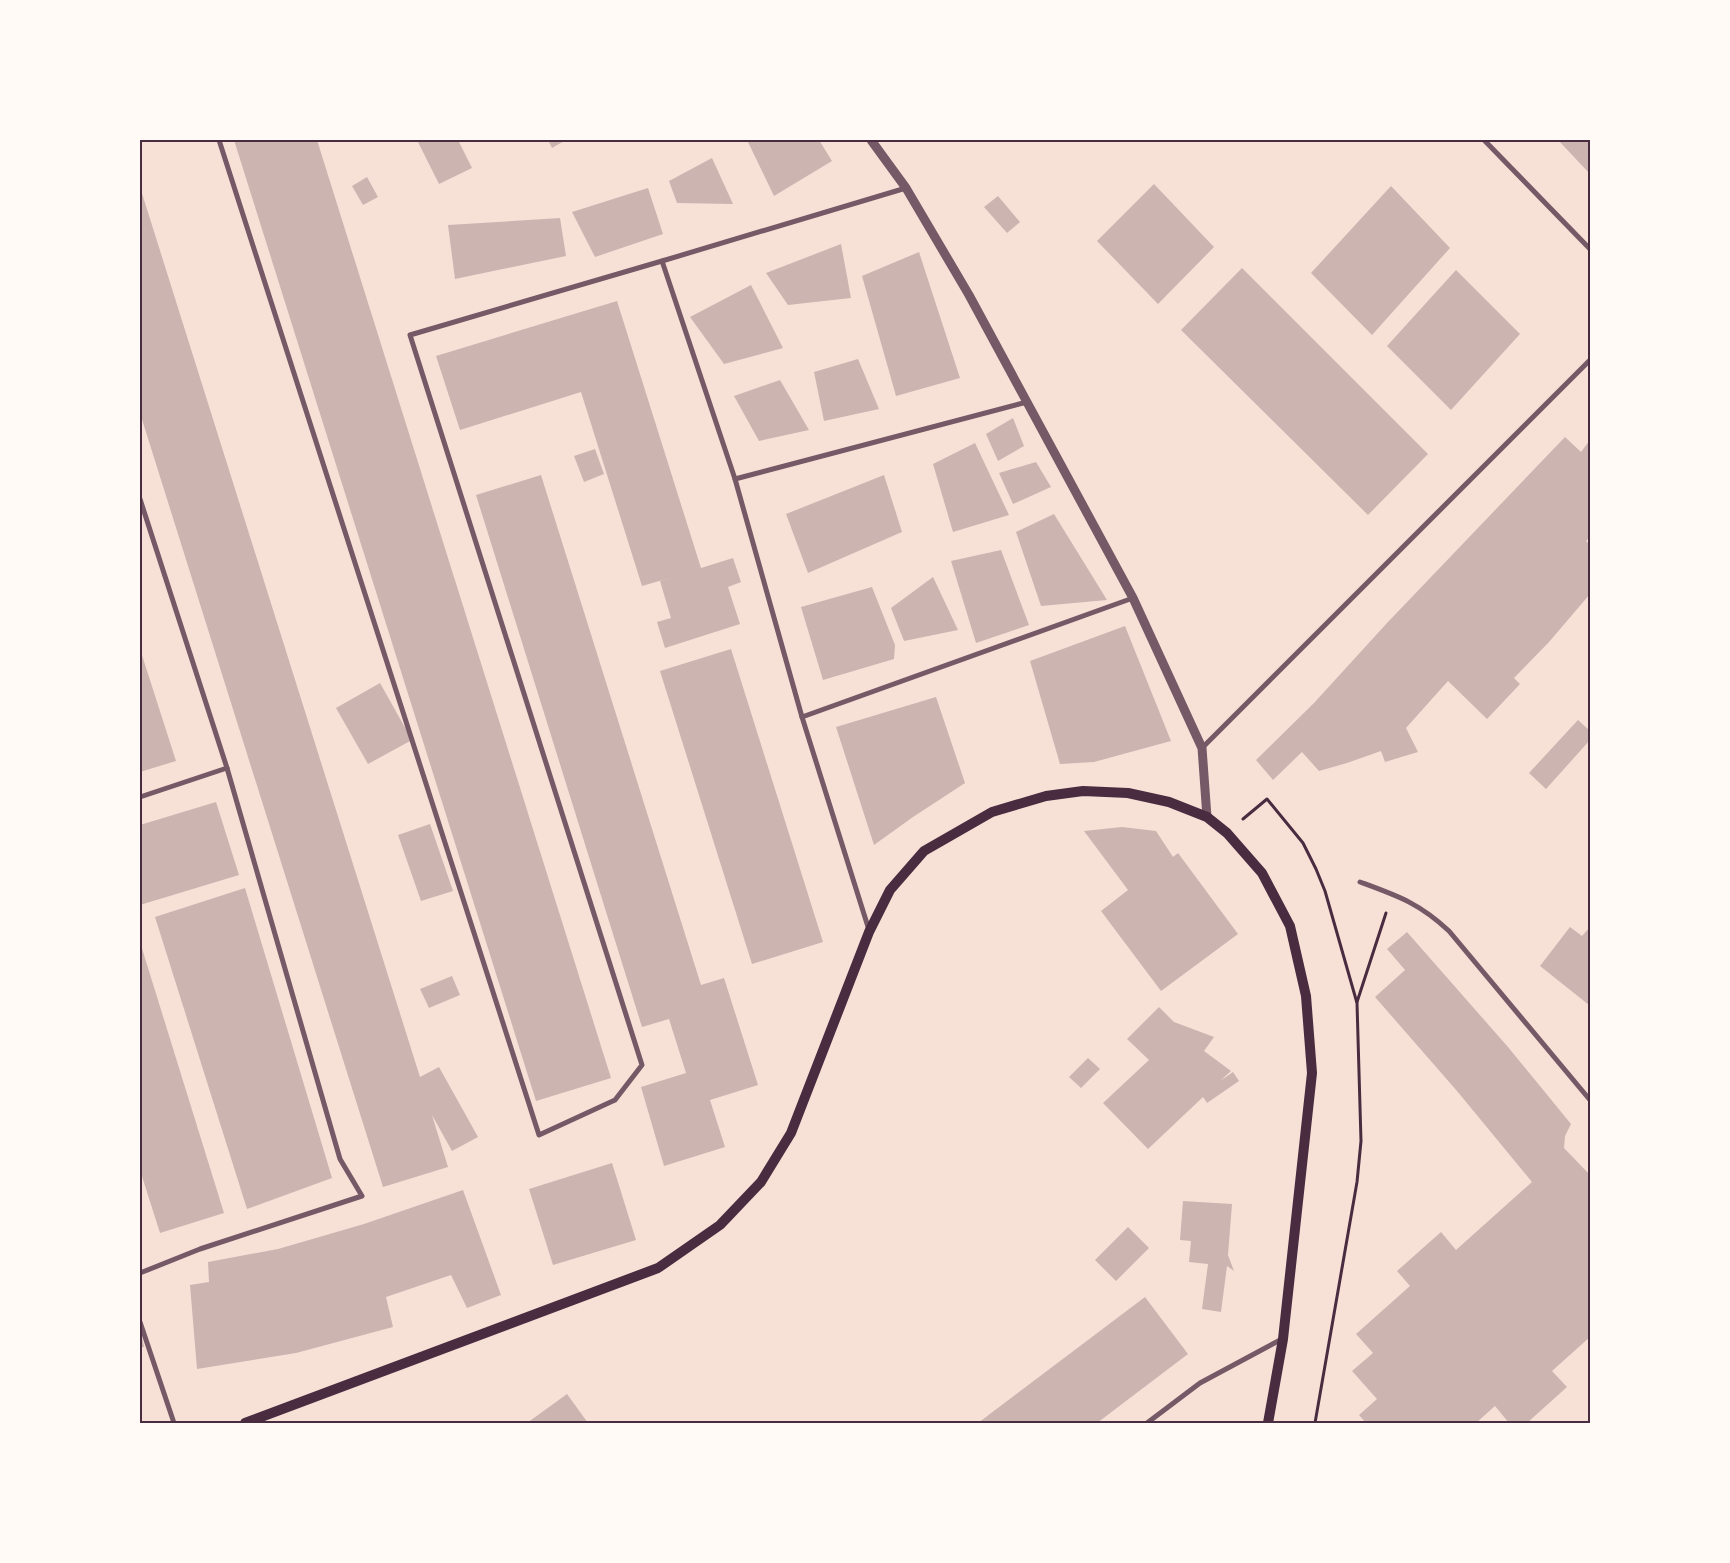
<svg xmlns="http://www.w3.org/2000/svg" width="1730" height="1563" font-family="'Noto Sans',sans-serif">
  <rect width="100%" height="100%" fill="#f7e1d7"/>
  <g fill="#ccb4b1">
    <polygon points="234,140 317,140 611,1078 536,1101"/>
    <polygon points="417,140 458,140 472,168 439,184"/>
    <polygon points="548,140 566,140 552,148"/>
    <polygon points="747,140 819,140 832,161 774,196"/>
    <polygon points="1558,140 1590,140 1590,174"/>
    <polygon points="712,158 733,204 677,203 669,181"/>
    <polygon points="367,177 378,197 363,205 352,186"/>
    <polygon points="1154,184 1214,247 1158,304 1097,241"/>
    <polygon points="1391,186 1450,248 1372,335 1311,273"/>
    <polygon points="140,187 420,1077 439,1067 478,1137 452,1151 432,1115 448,1167 383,1187 140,413"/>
    <polygon points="648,188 663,234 595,257 572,212"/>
    <polygon points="998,196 1020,222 1007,233 984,207"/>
    <polygon points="560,218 566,256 455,279 448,225"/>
    <polygon points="841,244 851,298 788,305 766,273"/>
    <polygon points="919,252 960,378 896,396 862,276"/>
    <polygon points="1242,268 1428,454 1368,515 1181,330"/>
    <polygon points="1456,270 1520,334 1451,410 1387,346"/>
    <polygon points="751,285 783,348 724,364 690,317"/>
    <polygon points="617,301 701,568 733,558 741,582 728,587 740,624 665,648 657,622 671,618 660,581 673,577 642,586 581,392 460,430 436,356"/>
    <polygon points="858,359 879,409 824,421 814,372"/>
    <polygon points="780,380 809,430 759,441 734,396"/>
    <polygon points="1013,418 1024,446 998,461 986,434"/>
    <polygon points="1565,437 1581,452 1590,440 1590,537 1586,541 1590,545 1590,594 1549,642 1514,678 1520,684 1487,719 1448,681 1406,728 1418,752 1385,762 1381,751 1347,763 1319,771 1302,752 1273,780 1256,760 1314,703 1387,623"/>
    <polygon points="975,443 1009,515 953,532 933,464"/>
    <polygon points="595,449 604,474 584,482 574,456"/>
    <polygon points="1036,462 1051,487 1013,504 999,473"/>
    <polygon points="541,475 701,985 724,978 758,1085 710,1100 725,1147 664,1166 641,1087 686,1073 669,1019 642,1027 476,495"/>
    <polygon points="884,475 902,532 808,573 786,514"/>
    <polygon points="1054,514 1107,600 1041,606 1016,532"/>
    <polygon points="1001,550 1029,625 976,643 951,561"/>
    <polygon points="933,577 958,630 904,641 891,608"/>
    <polygon points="872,587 895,645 894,659 823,680 801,607"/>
    <polygon points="1125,626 1171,741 1094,762 1060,764 1030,661"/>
    <polygon points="140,649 176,761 140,772"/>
    <polygon points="731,649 823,942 752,964 660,671"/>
    <polygon points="380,683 412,740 368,764 336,708"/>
    <polygon points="936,697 965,783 913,817 874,845 836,727"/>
    <polygon points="1578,720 1590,731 1590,740 1546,789 1529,773"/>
    <polygon points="216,802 239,875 140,905 140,825"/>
    <polygon points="430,824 453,891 421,901 398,835"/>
    <polygon points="1122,827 1156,831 1173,857 1178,853 1238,934 1161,991 1101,911 1128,890 1084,831"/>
    <polygon points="245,888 332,1178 247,1209 155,917"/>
    <polygon points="1570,927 1582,936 1590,927 1589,1005 1540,966"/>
    <polygon points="1407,932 1508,1047 1571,1124 1565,1136 1564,1148 1590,1175 1590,1337 1552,1371 1567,1387 1527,1423 1509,1423 1495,1406 1476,1423 1366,1423 1359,1415 1377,1399 1352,1371 1373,1353 1356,1334 1410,1286 1397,1271 1441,1232 1456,1250 1532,1182 1457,1091 1375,997 1405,970 1387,949"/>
    <polygon points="140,942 224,1213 160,1233 140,1170"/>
    <polygon points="452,976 460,995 429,1008 420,989"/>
    <polygon points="1159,1007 1174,1022 1214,1037 1204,1051 1231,1071 1220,1081 1233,1072 1239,1081 1207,1103 1203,1097 1148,1149 1103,1103 1149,1060 1127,1039"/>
    <polygon points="1088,1058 1100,1069 1081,1088 1069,1077"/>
    <polygon points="612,1163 636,1240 553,1265 529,1189"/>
    <polygon points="463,1190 501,1295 467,1308 451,1275 386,1297 393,1327 296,1353 197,1369 190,1285 209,1282 208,1262 278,1249 364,1224"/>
    <polygon points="1183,1201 1232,1204 1228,1255 1234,1271 1227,1266 1221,1312 1202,1309 1208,1264 1189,1262 1191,1241 1180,1240"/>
    <polygon points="1128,1227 1149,1248 1116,1281 1095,1260"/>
    <polygon points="1145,1297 1188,1354 1097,1423 978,1423"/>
    <polygon points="140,1327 144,1347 140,1347"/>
    <polygon points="567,1394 588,1423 527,1423"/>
  </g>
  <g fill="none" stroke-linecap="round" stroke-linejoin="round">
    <g stroke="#4a2c40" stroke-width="3">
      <polyline points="1243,819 1267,799 1303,843 1316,869 1325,891 1357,1003 1361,1141 1357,1182 1315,1423"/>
      <polyline points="1357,1002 1386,913"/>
    </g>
    <g stroke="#755966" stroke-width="5">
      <polyline points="219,140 539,1135 615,1100 642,1065 410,335 662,261 906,188"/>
      <polyline points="1484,140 1590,249"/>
      <polyline points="662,261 735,479 802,717 869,930"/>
      <polyline points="735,479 1027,402"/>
      <polyline points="140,499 227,768 340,1159 362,1196 200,1249 140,1273"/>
      <polyline points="802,717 1133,598"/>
      <polyline points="1202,748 1590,360"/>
      <polyline points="140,797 227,768"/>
      <path d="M1360,882C1398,896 1419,903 1449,931L1590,1100"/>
      <polyline points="140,1322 174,1423"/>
      <polyline points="1147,1423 1200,1383 1282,1339"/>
    </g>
    <polyline stroke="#755966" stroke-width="9" points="871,140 906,188 969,295 1133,598 1202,748 1207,817"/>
    <polyline stroke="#4a2c40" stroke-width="10" points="245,1423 658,1268 720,1225 761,1182 791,1133 869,932 890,890 924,851 992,812 1046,796 1083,791 1128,793 1169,802 1207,817 1227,833 1262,873 1290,926 1306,996 1312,1073 1283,1339 1268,1423"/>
  </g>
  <rect width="1730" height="1563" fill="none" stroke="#fffaf5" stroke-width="282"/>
  <rect x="141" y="141" width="1448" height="1281" fill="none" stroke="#4a2c40" stroke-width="2"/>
</svg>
